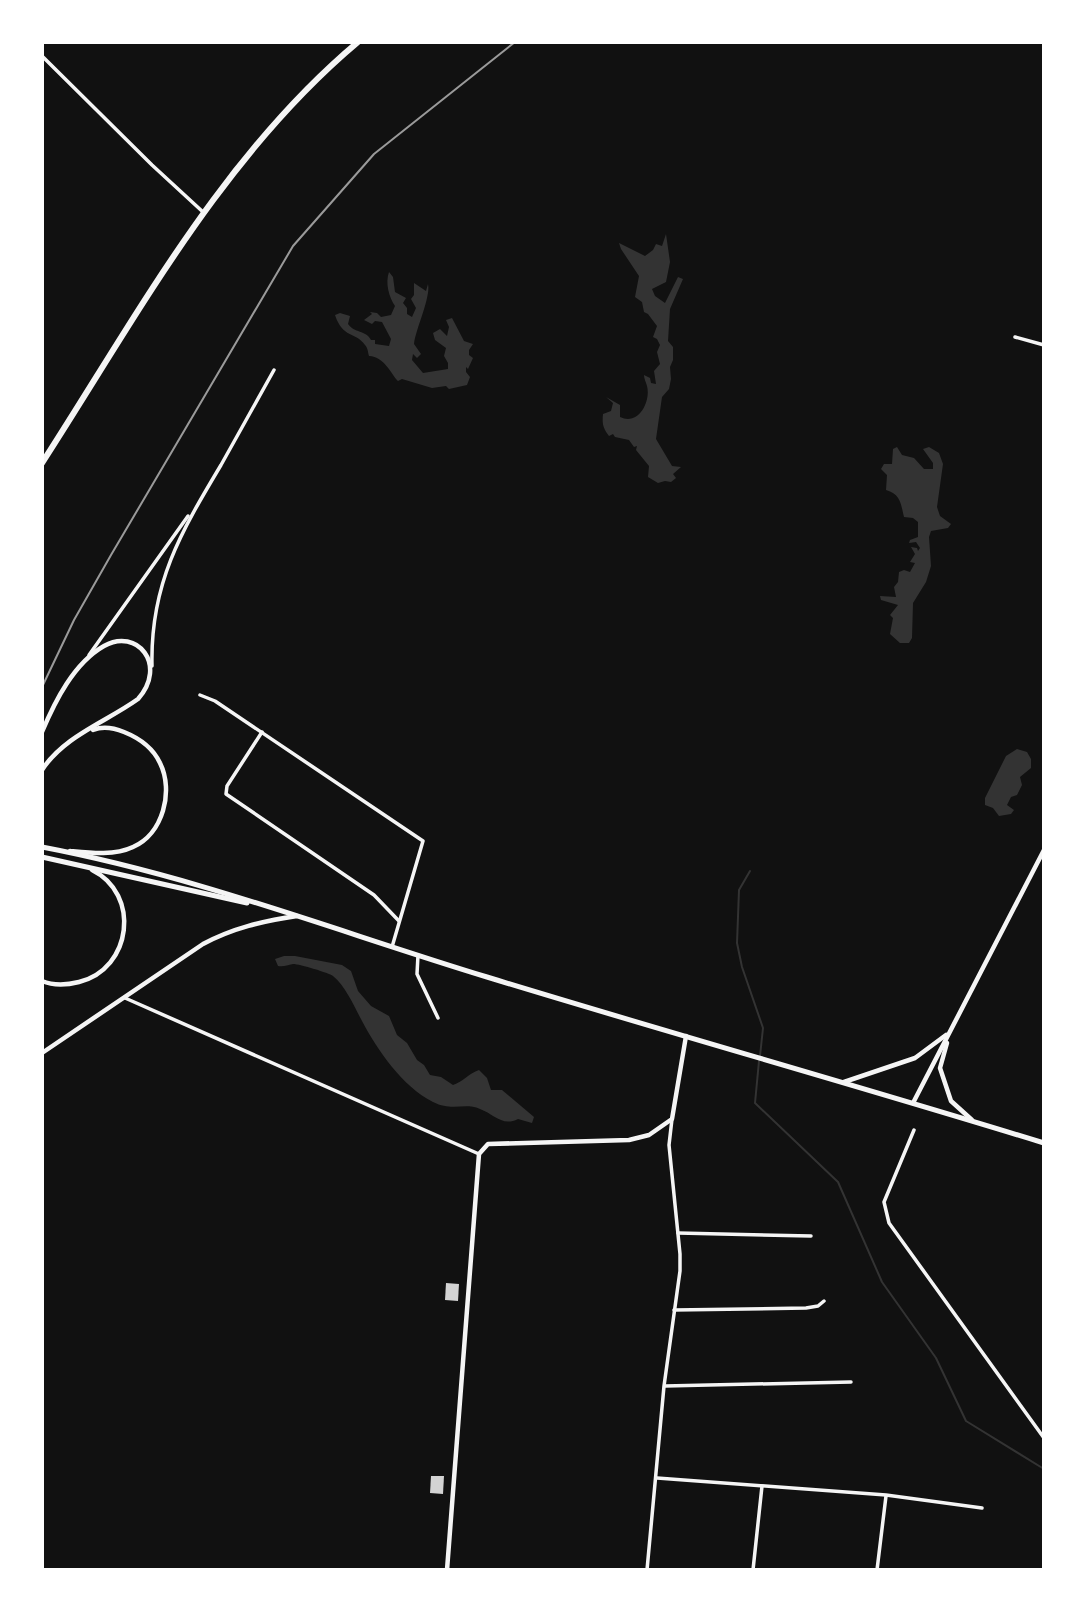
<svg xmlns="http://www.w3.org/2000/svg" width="1086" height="1612" font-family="'Libre Baskerville',serif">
  <rect width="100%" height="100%" fill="#111"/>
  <g fill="#333">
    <path d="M666,234L670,262L666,282L652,289L655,296L665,303L678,277L683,279L670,309L668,341L673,347V360L670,367L671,379L669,389L662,397L656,439L672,466L681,467L673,474L676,478L671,482L665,481L658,483L648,477L649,466L636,450L637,446L634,447L629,440L615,437L613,434L609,436C603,428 602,424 603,414L611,411L613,403L606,397L620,405V417C639,426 651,401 647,386C646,382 644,379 644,375L650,378L651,383L656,384L654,371L660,364L657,352L660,345L657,339L653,337L657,326L648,314L644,312L642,302L635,297L639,276L621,249L619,243L645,256L653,250L656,244L662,246Z"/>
    <path d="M389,272L393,277L395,292L406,298L403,303L407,308V314L412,317L416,308L411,299L414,295V283L426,291L428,284C431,297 416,328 414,344L421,354L417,358L413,354L412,360L423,373L448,369V363L444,356L446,348L435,340L433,333L440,329L447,336L449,327L446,320L452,318L464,341L473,344L469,350V355L473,358L468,369L466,367V372L470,377L467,385L449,389L446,386L432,388L402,379L398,381C390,373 385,357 369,356C368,353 368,348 365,345C355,331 343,339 335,315L340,313L350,316L348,324C354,333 366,330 371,340H375V344L389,346L391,339L382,322L375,321L372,324L364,320L372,314L370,312L377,313L381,317L391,315L395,306C389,297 385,283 389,272Z"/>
    <path d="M897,447L902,455L914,458L924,469H933V463L923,449L929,447L939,453L943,464L937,507L940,516L951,524L948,528L931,531L929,537L931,566L926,582L913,603L912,638L909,643H900L890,634L893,618L890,615L898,605L881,600L880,596L896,597L894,587L898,582L899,572L904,570L910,572L915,563L910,562L915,554L911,547L917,548L918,551L920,548L916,542L909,543L910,540L918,537V522L913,518L904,517C901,505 901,494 886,490L887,475L881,469L884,464H892L893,449Z"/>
    <polygon points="1017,749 1027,752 1031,759 1031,768 1020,777 1022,785 1017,795 1011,797 1007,805 1014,810 1011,814 999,816 993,808 985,805 985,798 1006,756"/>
    <path d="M284,956H295L342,965L351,971L358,991L371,1006L389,1016L397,1035L407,1043L417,1060L424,1065L430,1075L441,1077L453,1085C463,1082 469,1073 479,1070L487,1078L491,1090H502L534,1117L532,1123L518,1119C502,1127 494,1114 480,1109C464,1102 453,1112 433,1102C402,1086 378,1051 362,1021C355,1008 345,985 333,976C329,973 300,964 293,964C287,965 284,967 278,966L275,959Z"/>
  </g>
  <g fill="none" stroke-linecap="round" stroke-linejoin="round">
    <g stroke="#333" stroke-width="2">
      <polyline points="750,871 739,890 737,943 742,967 763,1028 760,1056"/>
      <polyline points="759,1061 755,1103 838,1182 882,1282 936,1358 966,1421 1044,1469"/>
    </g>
  </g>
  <g fill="#d3d3d3">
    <polygon points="446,1283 459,1284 458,1301 445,1300"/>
    <polygon points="431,1476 444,1476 443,1494 430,1493"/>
  </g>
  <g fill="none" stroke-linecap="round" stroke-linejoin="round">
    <g stroke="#f5f5f5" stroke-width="3.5">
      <polyline points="42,56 152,165 203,212"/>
      <polyline points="1015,337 1044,345"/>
      <polyline points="89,655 188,516"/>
      <path d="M152,666C150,584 181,532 221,465C239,433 256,402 274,370"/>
      <polyline points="200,695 215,701 423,841 392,947"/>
      <polyline points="262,732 227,786 226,794 374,895 399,921"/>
      <polyline points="418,955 417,974 438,1018"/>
      <polyline points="125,998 479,1154"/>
      <polyline points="914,1130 884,1202 889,1223 1044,1438"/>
      <polyline points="678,1233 811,1236"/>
      <polyline points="674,1310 806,1308 818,1306 824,1301"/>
      <polyline points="665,1386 851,1382"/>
      <polyline points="657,1478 886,1495 982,1508"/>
      <polyline points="647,1570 664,1386 680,1271 680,1254 669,1145 672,1119"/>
      <polyline points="753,1570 762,1486"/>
      <polyline points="877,1570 886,1496"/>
    </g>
    <g stroke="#f5f5f5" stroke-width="4.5">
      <path d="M42,732C55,701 74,663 104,646C137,627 168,665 138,699C106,722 64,736 42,770"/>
      <path d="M70,851C90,853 114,856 133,847C163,834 174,791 160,763C153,748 139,738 124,732C114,728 103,726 93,730"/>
      <path d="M42,981C54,986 67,985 79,982C132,969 141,894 92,870"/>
      <polyline points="947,1043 940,1068 951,1101 972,1120"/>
      <path d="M42,1053L203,944C233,928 263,921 297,916"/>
      <polyline points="844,1082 915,1058 946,1035"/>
      <polyline points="913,1103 1044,850"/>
      <polyline points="447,1570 479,1154 488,1144 629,1140 649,1135 672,1119 686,1036"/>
    </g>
    <g stroke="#f5f5f5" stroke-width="5">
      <path d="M42,847C195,876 339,932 487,977C673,1034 859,1086 1044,1143"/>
      <polyline points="42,857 247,903"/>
    </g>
    <path stroke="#f5f5f5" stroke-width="6" d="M42,463C137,316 222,156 358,42"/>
    <polyline stroke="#9a9a9a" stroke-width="2" points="42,687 74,620 111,555 293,246 374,154 515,42"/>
  </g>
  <rect width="1086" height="1612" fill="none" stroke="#ffffff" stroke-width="88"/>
</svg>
